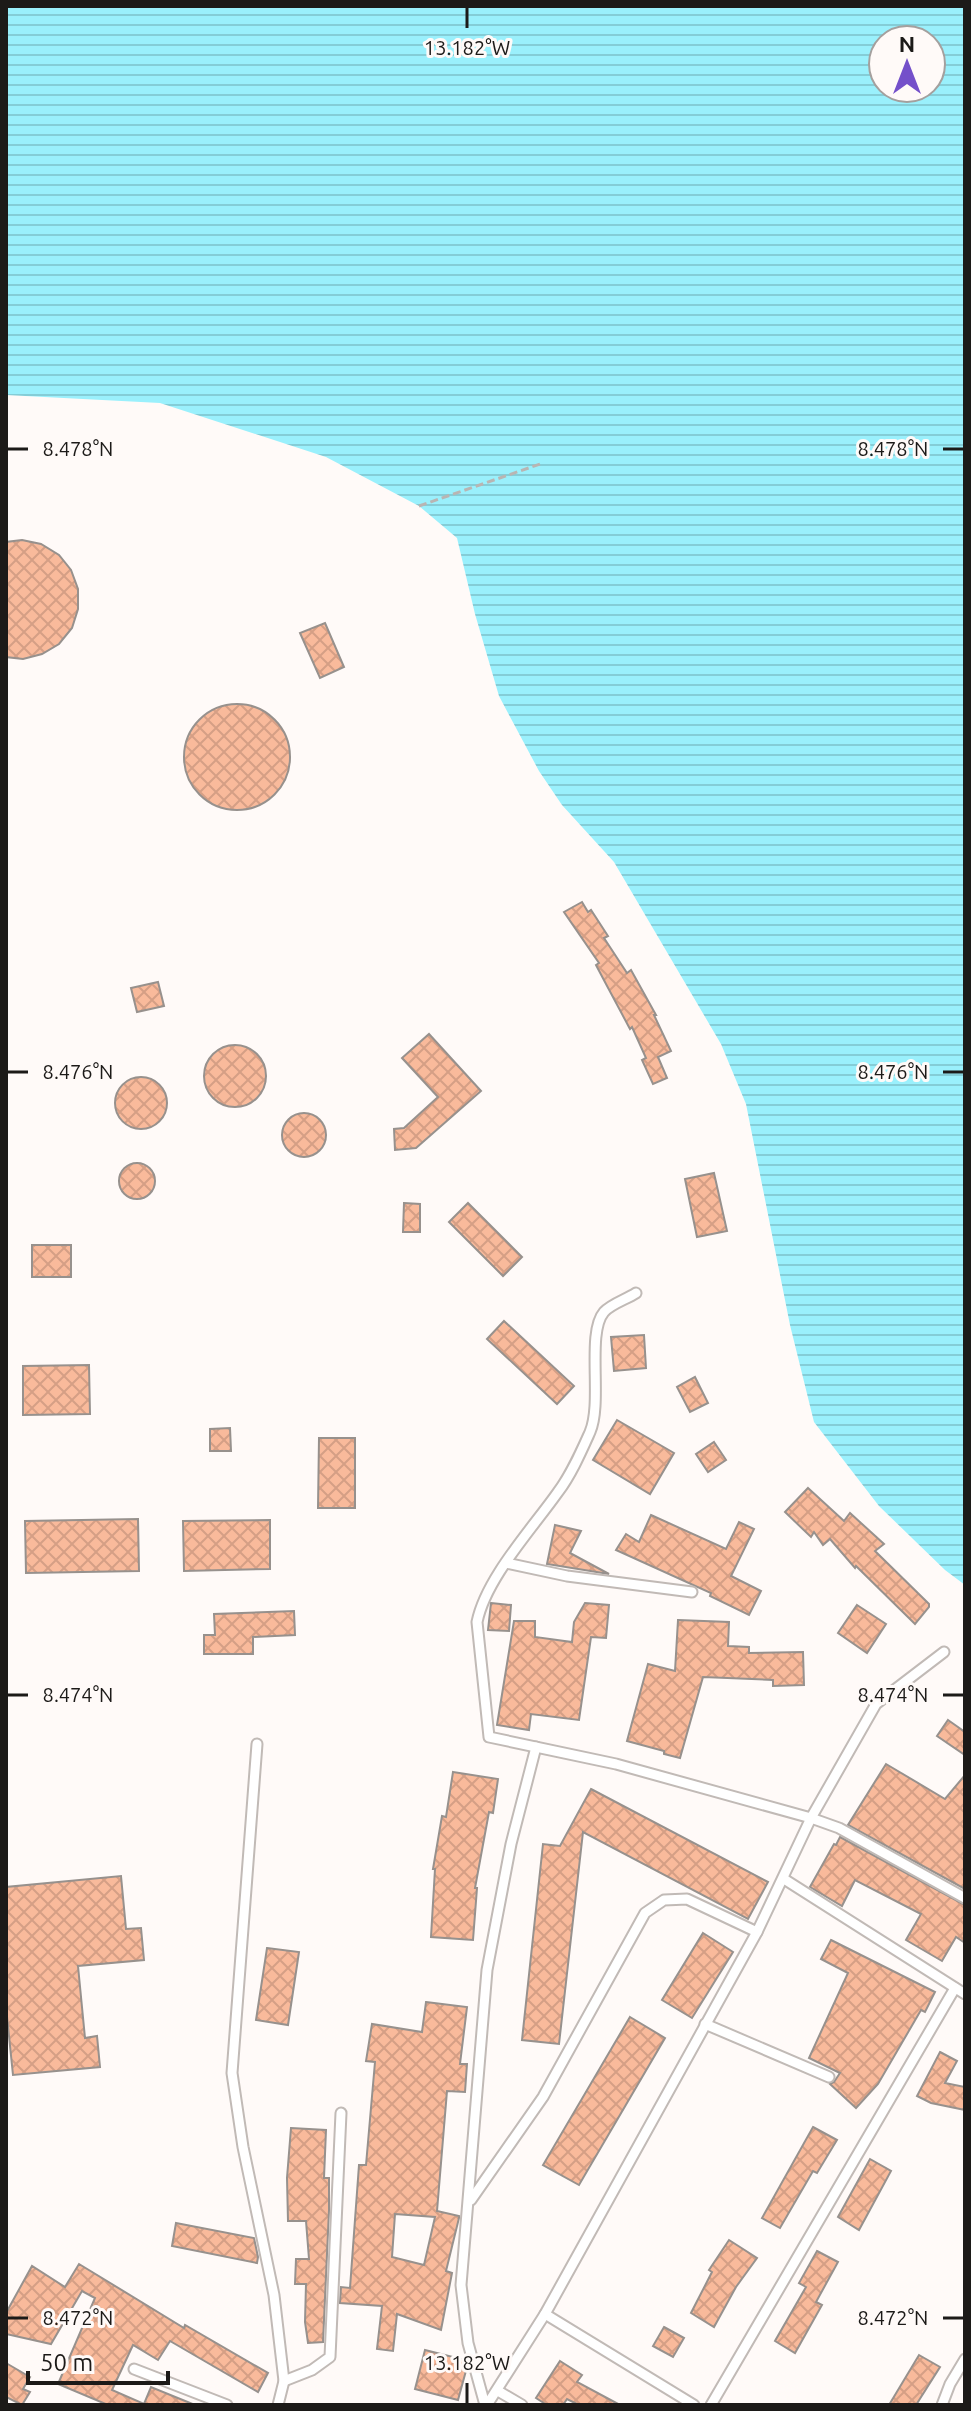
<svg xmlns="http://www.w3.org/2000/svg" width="971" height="2411" font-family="Ubuntu,sans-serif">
  <defs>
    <pattern id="water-rules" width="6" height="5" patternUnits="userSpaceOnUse" patternTransform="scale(2)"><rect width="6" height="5" fill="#9af0fc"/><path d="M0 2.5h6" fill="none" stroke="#84cdd7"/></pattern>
    <pattern id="building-cross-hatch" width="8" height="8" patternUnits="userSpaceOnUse" patternTransform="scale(2)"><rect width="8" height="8" fill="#f9ba9b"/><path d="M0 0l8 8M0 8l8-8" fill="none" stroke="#d59f85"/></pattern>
  </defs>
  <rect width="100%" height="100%" fill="#fffaf8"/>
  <path fill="url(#water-rules)" fill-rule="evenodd" d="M6,6H965V1585L945,1570L879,1506L814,1422L790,1325L746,1104L721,1044L614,862L562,805L539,771L499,696L475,614L457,538L419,506L326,457L160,403L6,395ZM883,40H931V88H883Z"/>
  <g fill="url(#building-cross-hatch)" stroke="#97918d" stroke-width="2" fill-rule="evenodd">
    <polygon points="22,540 41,544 59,555 71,570 78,589 78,609 72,628 59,644 42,654 23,659 6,657 6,542"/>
    <polygon points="325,623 344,667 320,678 300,633"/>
    <circle cx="237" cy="757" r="53"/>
    <polygon points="582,902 588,912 591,910 608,936 604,938 627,973 631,970 656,1015 654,1015 671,1051 658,1057 667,1078 653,1084 642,1060 646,1058 632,1027 630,1029 606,984 596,965 599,963 564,912"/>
    <polygon points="158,982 164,1006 137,1012 131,988"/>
    <polygon points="429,1034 481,1091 416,1148 395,1150 394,1129 404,1128 438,1097 402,1058"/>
    <circle cx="235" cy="1076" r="31"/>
    <circle cx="141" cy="1103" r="26"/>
    <circle cx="304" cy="1135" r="22"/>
    <circle cx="137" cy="1181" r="18"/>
    <polygon points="714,1173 727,1231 697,1237 685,1179"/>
    <polygon points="404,1203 420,1204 420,1232 403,1232"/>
    <polygon points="468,1203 522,1257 503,1276 449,1222"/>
    <rect x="32" y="1245" width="39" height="32"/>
    <polygon points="504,1321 574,1386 557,1404 487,1339"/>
    <polygon points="644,1335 646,1368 614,1371 611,1337"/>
    <polygon points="89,1365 90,1414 23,1415 23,1366"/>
    <polygon points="695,1377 708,1403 690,1412 677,1387"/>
    <polygon points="617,1420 674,1453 650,1494 593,1460"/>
    <polygon points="230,1428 231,1451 210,1451 210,1429"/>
    <polygon points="319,1438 355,1438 355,1508 318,1508"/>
    <polygon points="714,1442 726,1460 708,1472 696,1454"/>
    <polygon points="808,1488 844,1521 850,1513 884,1544 875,1551 929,1604 929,1607 915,1624 856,1566 855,1568 830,1539 823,1545 814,1532 811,1537 785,1512"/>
    <polygon points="651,1515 726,1549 739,1522 754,1529 731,1576 761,1591 749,1615 710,1596 711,1593 616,1550 626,1534 639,1542"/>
    <polygon points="138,1519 139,1571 26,1573 25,1521"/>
    <polygon points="270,1520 270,1569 184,1571 183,1521"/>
    <polygon points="555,1525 581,1531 570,1553 609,1574 547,1564"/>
    <polygon points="491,1603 511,1605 509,1631 488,1630"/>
    <polygon points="585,1603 609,1605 606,1638 591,1637 579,1720 531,1714 529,1730 497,1725 514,1621 535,1621 535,1637 572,1642 574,1622"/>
    <polygon points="857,1605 886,1624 867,1653 838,1633"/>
    <polygon points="294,1611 295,1635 253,1637 253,1654 204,1654 204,1635 215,1635 214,1614"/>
    <polygon points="678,1620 729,1622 728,1646 749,1647 749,1653 803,1652 804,1685 773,1686 773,1680 703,1677 680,1758 664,1754 664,1751 627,1741 648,1664 675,1671"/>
    <polygon points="948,1720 965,1732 965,1755 937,1736"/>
    <polygon points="886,1764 945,1799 965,1775 965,1889 848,1825"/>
    <polygon points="453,1772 498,1779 493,1813 489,1812 475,1888 477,1888 473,1940 431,1937 435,1869 433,1869 442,1816 446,1817"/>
    <polygon points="591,1789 768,1882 748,1919 583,1832 559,2044 522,2040 543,1844 560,1846"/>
    <polygon points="840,1837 965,1905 965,1943 956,1937 942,1961 906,1940 921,1914 855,1880 842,1906 810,1887 834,1844 836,1845"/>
    <polygon points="121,1876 126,1929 141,1928 144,1960 78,1966 85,2038 97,2036 100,2067 13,2075 6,2007 6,1887"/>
    <polygon points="703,1933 733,1952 692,2018 662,2000"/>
    <polygon points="831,1940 935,1992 925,2012 921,2010 878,2084 856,2108 830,2084 834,2082 840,2073 809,2058 848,1973 821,1959"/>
    <polygon points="267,1948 299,1952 288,2025 256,2020"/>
    <path d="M426,2002L467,2007L460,2064H467L465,2092L447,2091L437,2211L459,2216V2218L446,2271L452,2273L441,2330L397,2314L393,2351L377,2349L382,2306L340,2303L341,2287L350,2288L359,2165H366L375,2062L366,2061L372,2024L422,2032ZM395,2214L435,2217L424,2265L392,2257Z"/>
    <polygon points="630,2017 665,2038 579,2185 543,2165"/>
    <polygon points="940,2052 957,2061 945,2083 965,2087 965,2110 931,2103 917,2096"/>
    <polygon points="813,2127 837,2140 817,2173 813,2171 780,2228 762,2218"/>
    <polygon points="291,2128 326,2130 324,2178 329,2178 329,2210 323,2342 308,2343 305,2322 306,2284 295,2284 296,2259 309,2259 306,2221 288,2221 287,2178"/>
    <polygon points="870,2159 891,2171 859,2230 838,2217"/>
    <polygon points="176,2223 254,2238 258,2257 257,2263 172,2246"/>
    <polygon points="729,2240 757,2258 736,2287 714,2327 691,2313 712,2272 709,2270"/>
    <polygon points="817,2251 838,2262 816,2302 822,2305 795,2353 775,2341 806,2287 799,2283"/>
    <polygon points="79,2264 184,2328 185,2325 268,2373 258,2392 170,2341 158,2360 133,2345 112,2390 144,2404 151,2387 195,2405 108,2405 58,2384 95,2298 82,2291 51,2344 6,2334 6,2313 32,2266 65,2287"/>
    <polygon points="664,2327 684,2338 673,2357 653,2346"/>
    <polygon points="425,2350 465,2360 467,2367 458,2400 415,2389"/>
    <polygon points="919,2355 940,2367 916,2405 889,2405"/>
    <polygon points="560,2361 582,2375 577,2382 620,2405 579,2405 567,2399 563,2405 547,2405 536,2398"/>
    <polygon points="6,2363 30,2377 23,2389 30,2392 22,2405 6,2397"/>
  </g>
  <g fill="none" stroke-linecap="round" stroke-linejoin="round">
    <defs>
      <g id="service">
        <path d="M636,1293C627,1299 611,1304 604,1312C586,1333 603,1402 590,1432C581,1452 571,1475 558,1492C532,1529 486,1578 477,1622L489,1737L616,1764L811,1818L839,1828L965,1898"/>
        <polyline points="506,1563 567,1576 692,1592"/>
        <polyline points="257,1744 232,2073 243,2147 274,2295 284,2381 278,2405"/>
        <polyline points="784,1879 965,1994"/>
        <polyline points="705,2024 829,2077"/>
        <polyline points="471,2200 543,2097 645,1913 664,1900 687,1899 757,1932"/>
        <polyline points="545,2314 694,2405"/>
        <polyline points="134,2369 227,2405"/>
        <polyline points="284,2381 312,2370 330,2357 341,2113"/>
        <polyline points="498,2391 522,2405"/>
        <polyline points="485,2405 468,2343 461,2285 487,1970 511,1844 536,1747"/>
        <polyline points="487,2405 545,2314 757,1932 811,1818 876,1704 944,1652"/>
        <polyline points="711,2405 955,1988"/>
        <polyline points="942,2405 950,2384 965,2359"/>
      </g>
    </defs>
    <use href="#service" stroke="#c1bab6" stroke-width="13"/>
    <polyline stroke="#b9b5b3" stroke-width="3" stroke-dasharray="8 4" stroke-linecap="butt" points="419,506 543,463"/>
    <use href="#service" stroke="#fff" stroke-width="9"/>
  </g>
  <path fill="none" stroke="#1c1a18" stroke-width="3" d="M467,8V28M8,449H28M943,449H963M8,1072H28M943,1072H963M8,1695H28M943,1695H963M8,2318H28M943,2318H963M467,2383V2403"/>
  <g font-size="20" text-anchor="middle" fill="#1c1a18" stroke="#fffaf8" stroke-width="6" stroke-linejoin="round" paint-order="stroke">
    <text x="467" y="55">13.182°W</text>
    <text x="78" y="456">8.478°N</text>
    <text x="893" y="456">8.478°N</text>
    <text x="78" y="1079">8.476°N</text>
    <text x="893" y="1079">8.476°N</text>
    <text x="78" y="1702">8.474°N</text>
    <text x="893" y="1702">8.474°N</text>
    <text x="78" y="2325">8.472°N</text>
    <text x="893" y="2325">8.472°N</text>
    <text x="467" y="2370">13.182°W</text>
  </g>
  <rect width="971" height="2411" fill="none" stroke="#1c1a18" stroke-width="16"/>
  <g transform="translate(907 64)"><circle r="38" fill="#fffaf8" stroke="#a4a09e" stroke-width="2"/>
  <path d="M0-6L14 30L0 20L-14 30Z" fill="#7450ca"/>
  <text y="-12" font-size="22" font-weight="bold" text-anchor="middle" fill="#1c1a18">N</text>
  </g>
  <path d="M28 2371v12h140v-12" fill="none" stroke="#1c1a18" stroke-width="4"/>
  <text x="40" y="2371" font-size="24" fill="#1c1a18" stroke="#fffaf8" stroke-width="6" paint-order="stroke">50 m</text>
</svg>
